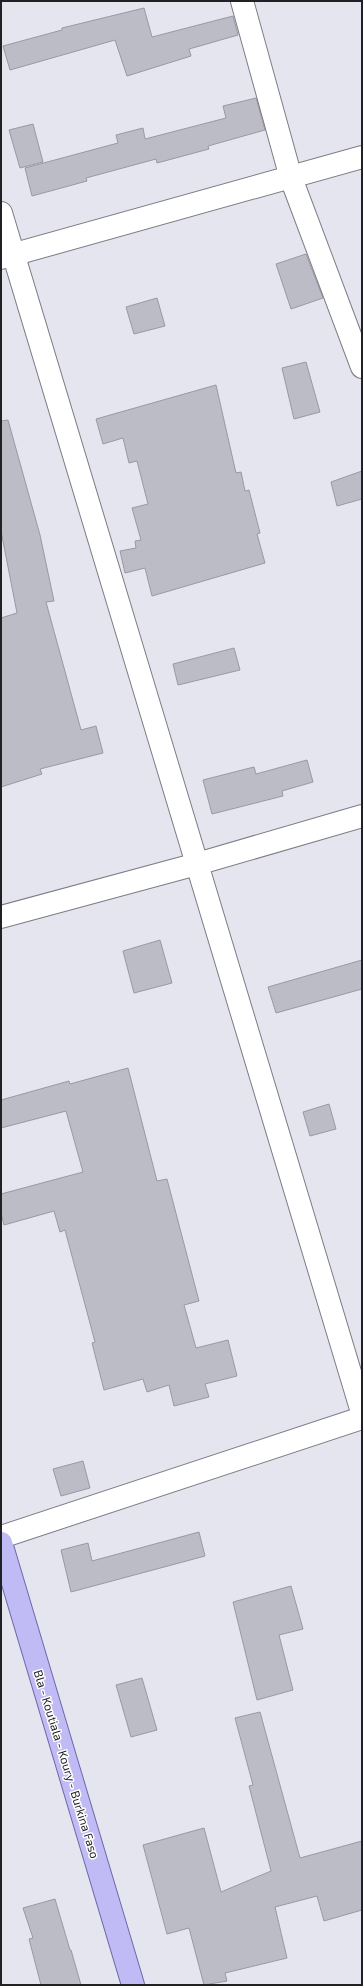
<svg xmlns="http://www.w3.org/2000/svg" width="363" height="1986" font-family="'Exo 2',sans-serif">
  <rect width="100%" height="100%" fill="#e5e5ef"/>
  <g fill="#bcbcc6" stroke="#9a99a3">
    <polygon points="144,8 152,37 233,16 238,35 189,49 191,56 127,76 115,40 10,70 3,46 62,30 62,28"/>
    <polygon points="256,98 265,130 208,146 209,149 157,163 156,159 86,178 87,181 32,196 25,168 118,143 116,135 143,128 145,139 226,118 223,106"/>
    <polygon points="33,124 43,162 20,168 9,130"/>
    <polygon points="306,254 323,298 291,309 276,264"/>
    <polygon points="157,298 165,326 134,334 126,307"/>
    <polygon points="306,362 320,412 294,419 282,368"/>
    <polygon points="216,385 236,473 241,472 245,491 249,490 260,533 257,534 265,563 152,596 145,568 125,573 120,551 136,548 135,541 141,540 132,508 148,504 137,461 129,463 123,438 103,444 96,419"/>
    <polygon points="8,420 40,535 54,601 46,602 81,730 96,726 103,753 40,769 42,774 1,787 1,618 17,613 1,531 1,421"/>
    <polygon points="362,471 362,499 337,506 331,482"/>
    <polygon points="234,648 240,670 178,685 173,664"/>
    <polygon points="307,760 313,782 282,791 283,796 212,814 203,780 254,767 256,774"/>
    <polygon points="160,940 172,983 134,993 123,951"/>
    <polygon points="362,960 362,989 276,1013 268,987"/>
    <polygon points="128,1068 157,1181 167,1179 199,1301 184,1305 196,1348 228,1340 237,1376 205,1384 209,1397 174,1406 169,1385 147,1392 143,1379 104,1390 92,1343 95,1342 65,1230 60,1232 54,1211 4,1225 1,1213 1,1194 83,1172 66,1111 1,1128 1,1100 69,1081 70,1084"/>
    <polygon points="329,1104 336,1129 310,1136 303,1112"/>
    <polygon points="83,1461 90,1488 61,1496 53,1469"/>
    <polygon points="199,1532 205,1556 71,1592 61,1550 88,1543 92,1561"/>
    <polygon points="291,1586 303,1629 279,1635 293,1690 257,1700 233,1602"/>
    <polygon points="142,1678 157,1730 131,1737 116,1685"/>
    <polygon points="260,1712 300,1858 362,1841 362,1910 324,1921 317,1896 275,1907 287,1958 225,1973 227,1981 204,1985 189,1928 167,1934 143,1845 204,1828 221,1892 271,1871 249,1786 253,1785 235,1718"/>
    <polygon points="55,1899 70,1950 71,1950 81,1985 41,1985 29,1939 33,1938 23,1908"/>
  </g>
  <g fill="none" stroke-linecap="round" stroke-linejoin="round">
    <defs>
      <g id="street">
        <polyline points="242,1 291,178 362,367"/>
        <polyline points="1,213 362,1412"/>
        <polyline points="1,258 362,157"/>
        <polyline points="1,917 197,864 362,816"/>
        <polyline points="1,1537 362,1418"/>
      </g>
      <polyline id="primary" points="1,1543 133,1985"/>
    </defs>
    <use href="#street" stroke="#7d7c86" stroke-width="24"/>
    <use href="#primary" stroke="#6e67a8" stroke-width="24"/>
    <use href="#street" stroke="#fff" stroke-width="22"/>
    <use href="#primary" stroke="#c1bbf5" stroke-width="22"/>
  </g>
  <g text-anchor="middle" dominant-baseline="central" stroke-width="3" stroke-linejoin="round" paint-order="stroke">
    <g font-size="12" fill="#212125" stroke="#fff">
      <text transform="translate(67 1764) rotate(73)">Bla - Koutiala - Koury - Burkina Faso</text>
    </g>
  </g>
  <rect width="363" height="1986" fill="none" stroke="#212125" stroke-width="4"/>
</svg>
